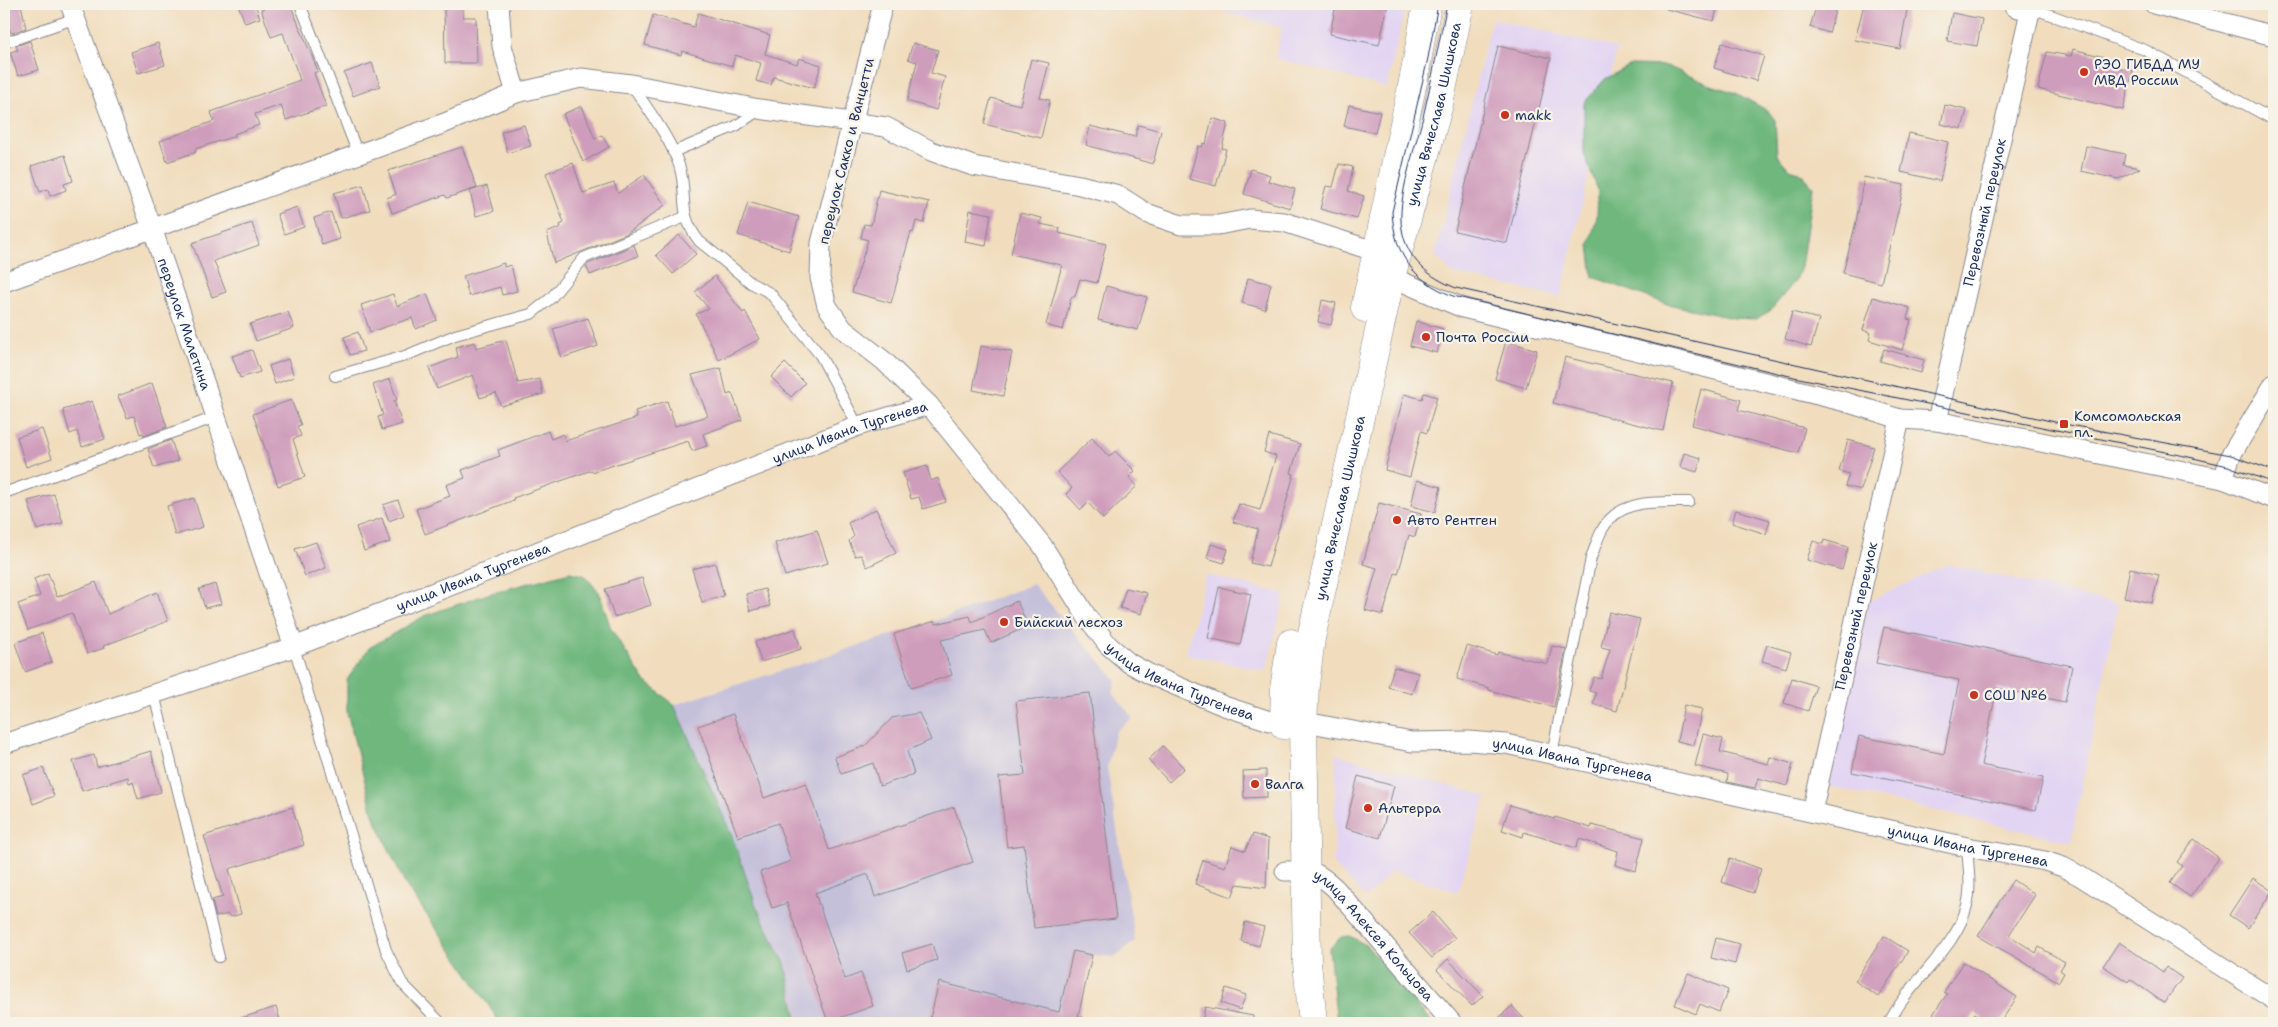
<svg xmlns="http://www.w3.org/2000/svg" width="2278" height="1027" font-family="'Shantell Sans',sans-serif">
  <rect width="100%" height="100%" fill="#f7f3e8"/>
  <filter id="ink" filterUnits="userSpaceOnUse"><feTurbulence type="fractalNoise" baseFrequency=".02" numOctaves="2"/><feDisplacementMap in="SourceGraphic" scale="10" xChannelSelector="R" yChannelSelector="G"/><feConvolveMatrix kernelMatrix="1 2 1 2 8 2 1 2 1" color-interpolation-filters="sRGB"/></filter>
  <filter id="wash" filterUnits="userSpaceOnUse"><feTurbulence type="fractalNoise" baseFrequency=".0096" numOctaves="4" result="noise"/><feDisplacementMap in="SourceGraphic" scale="20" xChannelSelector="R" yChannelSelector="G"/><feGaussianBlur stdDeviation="1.12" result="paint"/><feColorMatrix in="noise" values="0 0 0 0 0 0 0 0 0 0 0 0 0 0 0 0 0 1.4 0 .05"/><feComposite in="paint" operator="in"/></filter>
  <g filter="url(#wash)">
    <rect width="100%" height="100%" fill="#f1ddbd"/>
    <g fill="#e2d4f3">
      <polygon points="1226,4 1406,4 1387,88 1275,58 1282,28 1224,12"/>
      <polygon points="1492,19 1617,48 1561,297 1452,273 1435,255"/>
      <polygon points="1948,564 2118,604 2071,842 1828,786 1868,602"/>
      <polygon points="1206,575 1285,594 1266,671 1186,654"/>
      <polygon points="1336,754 1486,796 1458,892 1393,871 1366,898 1334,865"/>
    </g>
    <polygon fill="#c5c0da" points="1033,584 1116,680 1113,693 1133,718 1116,731 1107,767 1135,941 1115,957 1092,955 1077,1023 799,1022 785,964 756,906 732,836 674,705 935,621"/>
    <g fill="#6fb77e" stroke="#45736e">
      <polygon points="1631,65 1667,66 1708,84 1736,93 1768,111 1775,120 1777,155 1789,169 1800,172 1813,186 1801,267 1796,280 1770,311 1755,319 1733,318 1667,304 1593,277 1589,245 1597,217 1598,190 1584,154 1584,103 1605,79"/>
      <polygon points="570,572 584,575 599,592 611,629 644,680 674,705 732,836 756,906 785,964 798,1023 500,1023 467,972 405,884 374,817 347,712 347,680 369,648 424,616 488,594"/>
      <polygon points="1350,936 1367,946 1432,1023 1337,1023 1329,949 1341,937"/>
    </g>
    <g id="blocks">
      <g fill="#cf9dbc">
        <polygon points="4,4 21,4 26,28 11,33 7,24 4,25"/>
        <polygon points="238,4 255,4 260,18 245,23"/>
        <polygon points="275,4 290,4 318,71 314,73 326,106 286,120 281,105 255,114 259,125 234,134 235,136 195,149 196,152 167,162 160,141 214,121 211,112 300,80 283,33 271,37 261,9"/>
        <polygon points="444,4 463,4 463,17 476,17 477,63 445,63"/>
        <polygon points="1336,4 1388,4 1379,45 1330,34"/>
        <polygon points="1667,4 1718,4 1714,21 1666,9"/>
        <polygon points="1817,4 1837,4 1829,33 1810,27"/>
        <polygon points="1864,4 1908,4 1900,49 1855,40"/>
        <polygon points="698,13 770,35 765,54 797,64 799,58 821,65 814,88 774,77 771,85 756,81 761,63 735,55 732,66 682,51 681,55 645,45 653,15 694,27"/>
        <polygon points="1952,13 1982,19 1977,46 1947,41"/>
        <polygon points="30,41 39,70 18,76 10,52 18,50 16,46"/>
        <polygon points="158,43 165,65 138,73 131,52"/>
        <polygon points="913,43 938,50 931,73 945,77 936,110 907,101 917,62 908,59"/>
        <polygon points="1722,43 1764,56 1756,81 1714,68"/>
        <polygon points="1498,46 1551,58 1507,243 1455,231"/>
        <polygon points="2073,49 2104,57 2102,63 2133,71 2123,110 2038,89 2047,52 2071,56"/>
        <polygon points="1031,59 1049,63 1040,98 1050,100 1041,138 984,124 991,98 1020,105"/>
        <polygon points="372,63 380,86 353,96 344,73"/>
        <polygon points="1349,105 1380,112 1375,133 1344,126"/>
        <polygon points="1945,105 1967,110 1962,129 1941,124"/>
        <polygon points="582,106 595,139 602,135 609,147 583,162 563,114"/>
        <polygon points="1212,118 1228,123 1222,148 1226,149 1216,186 1189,179 1198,146 1202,147 1203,143 1206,144"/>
        <polygon points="524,125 531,146 508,153 501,132"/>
        <polygon points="1138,125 1161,131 1153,164 1086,145 1090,126 1135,137"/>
        <polygon points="1909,133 1948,142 1940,181 1901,172"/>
        <polygon points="2086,146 2125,154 2123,165 2140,168 2118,179 2081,171"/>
        <polygon points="462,147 477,188 447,198 445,195 392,213 387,198 396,194 388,171"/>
        <polygon points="65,155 73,181 64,184 66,190 50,196 48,189 40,192 31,166"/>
        <polygon points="573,163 583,193 614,183 618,193 644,175 665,205 628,233 554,263 547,233 561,227 560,225 564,223 546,173"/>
        <polygon points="1339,164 1353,167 1348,191 1364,196 1357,219 1320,209 1326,186 1333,187"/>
        <polygon points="1251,169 1270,175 1268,181 1295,189 1290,208 1244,194"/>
        <polygon points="1864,177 1904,185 1881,283 1843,273 1856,222"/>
        <polygon points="363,185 370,210 341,218 334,193"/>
        <polygon points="487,186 494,211 476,216 470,191"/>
        <polygon points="879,190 929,202 924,223 916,221 913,233 911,232 891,303 852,292 868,240 861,238 864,224 871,225"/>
        <polygon points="748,202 799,217 789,251 738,235"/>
        <polygon points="297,207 304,227 284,234 277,214"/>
        <polygon points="970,210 991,214 986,246 965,242"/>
        <polygon points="331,212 340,239 322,245 314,218"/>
        <polygon points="1020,213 1042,218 1040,224 1060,228 1059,233 1106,244 1097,283 1080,279 1075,296 1071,298 1063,330 1046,325 1062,265 1011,254"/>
        <polygon points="252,223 259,245 214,261 226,292 212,297 192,243"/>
        <polygon points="679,235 696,254 673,274 656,255"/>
        <polygon points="634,245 638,256 590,275 586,266 588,264"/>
        <polygon points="504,263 504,267 511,265 517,291 502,295 500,287 469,296 463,276"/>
        <polygon points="715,276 743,313 745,311 760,339 719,360 696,314 709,309 695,292"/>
        <polygon points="1248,278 1271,284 1265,309 1242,303"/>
        <polygon points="1106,286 1147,297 1138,330 1098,320"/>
        <polygon points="393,294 397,306 427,294 437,320 416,329 412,318 370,332 361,305"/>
        <polygon points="1873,297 1910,308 1907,319 1911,320 1902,350 1869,340 1871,333 1863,330"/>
        <polygon points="1322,300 1336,303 1331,325 1318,322"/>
        <polygon points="288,312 294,328 256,341 250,324"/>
        <polygon points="1792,312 1819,319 1811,347 1785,339"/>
        <polygon points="588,318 598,346 562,358 553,329"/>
        <polygon points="1416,321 1443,329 1437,353 1410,346"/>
        <polygon points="358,332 364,351 350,355 344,337"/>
        <polygon points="506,340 518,383 540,379 543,394 501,406 496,393 480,398 473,375 437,389 429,368 458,357 456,347 475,342 476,348"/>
        <polygon points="1506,341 1537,350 1526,388 1495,379"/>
        <polygon points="981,346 1012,352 1003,396 973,390"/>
        <polygon points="1884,349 1924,360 1921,373 1880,361"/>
        <polygon points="252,350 260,372 240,378 232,356"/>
        <polygon points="1565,357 1673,383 1663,431 1553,403"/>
        <polygon points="288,359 294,377 275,384 269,366"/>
        <polygon points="785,363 805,383 791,397 771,377"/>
        <polygon points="721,368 727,395 732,393 742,420 703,434 707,446 692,451 688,441 592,472 592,470 513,498 514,500 425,534 416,509 450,496 446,485 465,478 462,470 500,456 498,450 548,431 551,439 563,434 565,441 637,418 635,411 667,401 675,426 708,416 692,375"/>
        <polygon points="390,379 397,400 394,401 402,424 382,430 378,417 383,415 373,385"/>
        <polygon points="152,383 167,427 144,436 143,433 140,434 134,416 127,418 118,396"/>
        <polygon points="1701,389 1741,400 1738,410 1805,428 1798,453 1692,425"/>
        <polygon points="1424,393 1437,397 1427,433 1421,431 1410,477 1385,470 1404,394 1422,399"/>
        <polygon points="291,400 301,425 297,426 301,436 293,439 305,477 278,486 253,414"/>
        <polygon points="92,401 105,439 82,447 77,431 70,434 63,410"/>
        <polygon points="42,429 52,458 26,467 17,437"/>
        <polygon points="1269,435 1300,444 1291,473 1294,474 1268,567 1250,563 1258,529 1233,522 1239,504 1260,510 1276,456 1264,452"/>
        <polygon points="1092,438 1109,457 1115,451 1135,471 1129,477 1137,486 1103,519 1088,503 1081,510 1066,494 1072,488 1057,472"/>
        <polygon points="171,440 178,461 154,468 148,449"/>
        <polygon points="1848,440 1874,447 1861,490 1845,486 1849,474 1839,471"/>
        <polygon points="1684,453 1701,458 1697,472 1680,467"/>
        <polygon points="927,466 931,481 938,478 946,502 923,509 919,497 911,499 903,473"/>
        <polygon points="1417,480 1441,487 1435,512 1411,506"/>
        <polygon points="54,494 63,523 37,530 28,501"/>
        <polygon points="194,498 203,527 175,535 167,506"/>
        <polygon points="398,500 404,515 389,521 383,505"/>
        <polygon points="1379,503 1421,514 1415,537 1409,535 1398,574 1395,573 1383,615 1365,610 1377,568 1363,564"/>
        <polygon points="876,509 896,553 867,567 861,555 855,556 849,541 854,536 848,523"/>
        <polygon points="1736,510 1770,520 1766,534 1732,523"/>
        <polygon points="382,518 390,542 364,551 356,527"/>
        <polygon points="817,530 828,563 785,576 775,543"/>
        <polygon points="1824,540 1848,547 1842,570 1807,560 1813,541 1823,544"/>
        <polygon points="316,542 326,568 305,576 295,549"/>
        <polygon points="1211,544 1228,549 1224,563 1207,558"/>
        <polygon points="715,563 724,596 702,602 692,569"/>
        <polygon points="2130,568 2159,575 2152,603 2124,597"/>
        <polygon points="48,573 57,597 96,582 108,614 157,592 168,621 103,646 104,648 87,654 72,613 28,630 18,604 40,596 34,579"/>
        <polygon points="642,578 651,605 614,617 605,589"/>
        <polygon points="215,584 221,604 205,608 199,589"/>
        <polygon points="1219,587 1251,594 1240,645 1208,638"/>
        <polygon points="1126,588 1147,593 1141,614 1120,608"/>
        <polygon points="765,589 770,606 750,611 746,594"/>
        <polygon points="1017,601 1028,626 991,643 985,630 941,640 952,675 911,688 894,634 935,621 936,624 970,616 972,622"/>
        <polygon points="1609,612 1640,619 1617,711 1593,704 1596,693 1589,691 1594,677 1601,679 1610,649 1601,647"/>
        <polygon points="1884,627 2072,666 2065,702 1997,688 1981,765 2043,778 2036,810 1852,772 1859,736 1944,754 1959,680 1876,663"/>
        <polygon points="795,629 801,649 761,662 755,642"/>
        <polygon points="42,633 52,662 25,672 15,643"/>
        <polygon points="1767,645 1791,652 1786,668 1762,661"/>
        <polygon points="1467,646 1497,655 1498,652 1548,664 1552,646 1566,649 1554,707 1489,690 1489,688 1457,679"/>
        <polygon points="1394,667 1418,673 1412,694 1388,687"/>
        <polygon points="1792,678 1816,686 1808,711 1784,703"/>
        <polygon points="1090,693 1116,919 1034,928 1024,845 1007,847 999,777 1025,775 1016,701"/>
        <polygon points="1684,705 1702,709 1694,745 1677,741"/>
        <polygon points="919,713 931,740 907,751 914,774 880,786 873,763 841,774 835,757 865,746 892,718"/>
        <polygon points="733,714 764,798 806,783 829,850 954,807 973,862 875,897 868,874 815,893 845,979 861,973 873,1006 828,1022 787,903 772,908 760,872 791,861 778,823 738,837 698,726"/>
        <polygon points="1703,734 1723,739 1720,752 1768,764 1770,757 1793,764 1787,786 1758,778 1755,788 1727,782 1728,774 1695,766"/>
        <polygon points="1163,746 1184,768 1169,782 1148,760"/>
        <polygon points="151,751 161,792 138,799 133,782 129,783 128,777 82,791 73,761 94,755 97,767"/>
        <polygon points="43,768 54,796 33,804 23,775"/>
        <polygon points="1266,770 1267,797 1244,798 1243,771"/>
        <polygon points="1358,776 1394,786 1380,838 1345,828"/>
        <polygon points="1510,805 1554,819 1555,817 1591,828 1592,825 1644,838 1636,871 1615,865 1618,851 1579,839 1576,848 1524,832 1523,837 1502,830"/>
        <polygon points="292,807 304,845 229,869 241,914 230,917 228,914 216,917 212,900 223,897 204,836"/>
        <polygon points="1253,834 1268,839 1266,888 1237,884 1232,897 1195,884 1203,860 1225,867 1232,846 1245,851"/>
        <polygon points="2194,839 2219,858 2190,897 2170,883 2182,866 2177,862"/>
        <polygon points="1730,858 1761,869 1753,893 1722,882"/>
        <polygon points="2253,878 2272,891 2248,928 2229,915"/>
        <polygon points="2013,880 2035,895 2009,935 2036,953 2039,947 2065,962 2060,970 2064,973 2059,982 1978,936"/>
        <polygon points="1433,912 1455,938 1432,958 1409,933"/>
        <polygon points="1245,922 1264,927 1259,946 1241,941"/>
        <polygon points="1884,936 1908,951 1878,997 1855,981"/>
        <polygon points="1716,938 1740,944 1735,964 1711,958"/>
        <polygon points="2119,942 2163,972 2166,967 2182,978 2164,1003 2130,979 2128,982 2103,966"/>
        <polygon points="932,944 937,960 907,969 902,953"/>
        <polygon points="1073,951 1092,955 1078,1017 1083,1018 1082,1023 929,1023 939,982 1059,1012"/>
        <polygon points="1448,959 1483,996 1472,1006 1437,970"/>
        <polygon points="1963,962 2017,997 2000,1023 1989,1023 1975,1013 1968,1023 1927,1023 1947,994 1944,992"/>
        <polygon points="1688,973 1728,990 1719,1012 1700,1004 1696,1014 1675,1005"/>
        <polygon points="1226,988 1246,995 1240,1010 1221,1003"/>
        <polygon points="1512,1006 1528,1023 1493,1023"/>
        <polygon points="276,1007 281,1023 236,1023 235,1020"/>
        <polygon points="1205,1007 1253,1016 1253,1023 1202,1023"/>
      </g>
    </g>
  </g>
  <g filter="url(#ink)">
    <use href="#blocks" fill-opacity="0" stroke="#86868e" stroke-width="1"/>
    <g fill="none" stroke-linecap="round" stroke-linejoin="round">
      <defs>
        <g id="lane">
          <polyline points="300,4 358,154"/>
          <polyline points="2032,8 2145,50 2274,120"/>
          <polyline points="4,43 76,18"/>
          <path d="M632,85C648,110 669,136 679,165C689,196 676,211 699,241L751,283L770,293L820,355L858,426"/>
          <polyline points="673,152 736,126 759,110"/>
          <polyline points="335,376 405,356 455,335 531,314 551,298 584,258 685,217"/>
          <polyline points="4,493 216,417"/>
          <polyline points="294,647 386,950 402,983 441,1023"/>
          <polyline points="154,694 219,957"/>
          <path d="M1552,754L1591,558C1596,545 1600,529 1610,519C1630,499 1663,502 1689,502"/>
          <path d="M1889,1023C1909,981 1957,949 1967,905C1972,887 1968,865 1967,847"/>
        </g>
        <g id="street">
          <path id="s1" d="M70,4L152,228L294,647"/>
          <polyline points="499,4 502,46 516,93"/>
          <path id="s2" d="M883,4L821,243L820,278L827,306L843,329L884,361L929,405L1042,545L1087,617L1108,645L1129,663L1151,675L1224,706L1270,721L1316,724L1412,742L1469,741L1506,744L1967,847L2045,861L2063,867L2080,876L2274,1000"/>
          <polyline points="2154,4 2274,36"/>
          <polyline points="1391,277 1463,308 1842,401 1900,419 1937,421 2223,479 2274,499"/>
          <polyline points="4,282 445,123 516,93 581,78 631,84 759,109 886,127 931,151 973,166 1080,185 1118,195 1146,213 1181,225 1218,225 1250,219 1284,222 1377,252"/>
          <path id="s3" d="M1937,421L2031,7"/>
          <polyline points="2223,479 2231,455 2274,384"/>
          <path id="s4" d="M4,744L294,647L858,426L929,405"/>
          <path id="s5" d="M1812,812L1900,419"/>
          <path id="s6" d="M1285,871C1311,870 1315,870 1335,888L1452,1023"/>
        </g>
        <polyline id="secondary" points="2017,4 2031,7 2031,4"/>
        <g id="primary">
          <polyline points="1365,308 1415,72 1427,4"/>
          <polyline points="1284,725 1285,683 1291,643"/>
          <path id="s7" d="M1313,1023L1307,963L1303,724L1305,685L1311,638L1391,277L1439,104L1460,4"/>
        </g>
      </defs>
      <use href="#lane" stroke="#86868e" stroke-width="12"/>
      <use href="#street" stroke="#86868e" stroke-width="21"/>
      <use href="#secondary" stroke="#86868e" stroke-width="28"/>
      <use href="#primary" stroke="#86868e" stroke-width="29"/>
      <use href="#lane" stroke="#fff" stroke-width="10"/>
      <use href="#street" stroke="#fff" stroke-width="19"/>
      <use href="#secondary" stroke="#fff" stroke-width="26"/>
      <use href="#primary" stroke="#fff" stroke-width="28"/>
      <g stroke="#1b2f5e" stroke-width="1">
        <path d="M1438,4L1428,58L1392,212C1395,256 1413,280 1453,296L1794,377L2180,455L2228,466L2274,483"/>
        <path d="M1447,4C1439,42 1432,79 1423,117C1416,145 1396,201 1402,229C1407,260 1429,277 1456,288L2064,424L2231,455L2274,471"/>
      </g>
    </g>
  </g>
  <g fill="#c8321e" stroke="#f7f3e8" stroke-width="2">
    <circle cx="2084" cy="72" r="5"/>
    <circle cx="1505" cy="115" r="5"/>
    <circle cx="1426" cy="337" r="5"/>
    <rect x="2059" y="419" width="10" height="10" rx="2.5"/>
    <circle cx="1397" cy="520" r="5"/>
    <circle cx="1004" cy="622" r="5"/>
    <circle cx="1974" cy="695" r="5"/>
    <circle cx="1255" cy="784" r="5"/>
    <circle cx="1368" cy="808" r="5"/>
  </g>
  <g text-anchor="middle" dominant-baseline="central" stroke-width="4.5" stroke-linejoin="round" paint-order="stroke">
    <g font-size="14" fill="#1b2f5e" stroke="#f7f3e8" text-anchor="start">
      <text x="2094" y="64">РЭО ГИБДД МУ<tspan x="2094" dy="16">МВД России</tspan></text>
      <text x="1515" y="115">makk</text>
      <text x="1436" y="337">Почта России</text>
      <text x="2074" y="416">Комсомольская<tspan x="2074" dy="16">пл.</tspan></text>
      <text x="1407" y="520">Авто Рентген</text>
      <text x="1014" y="622">Бийский лесхоз</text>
      <text x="1984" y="695">СОШ №6</text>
      <text x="1265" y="784">Валга</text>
      <text x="1378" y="808">Альтерра</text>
    </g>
    <g font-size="14" fill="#1b2f5e" stroke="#f7f3e8">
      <text stroke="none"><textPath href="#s7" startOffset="924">улица Вячеслава Шишкова</textPath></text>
      <text transform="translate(846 151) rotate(-76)">переулок Сакко и Ванцетти</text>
      <text stroke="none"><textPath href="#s3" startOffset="214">Перевозный переулок</textPath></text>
      <text stroke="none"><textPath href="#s1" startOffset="340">переулок Малетина</textPath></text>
      <text stroke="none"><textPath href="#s4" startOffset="902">улица Ивана Тургенева</textPath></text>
      <text stroke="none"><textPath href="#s7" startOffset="519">улица Вячеслава Шишкова</textPath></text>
      <text stroke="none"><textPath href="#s4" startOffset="498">улица Ивана Тургенева</textPath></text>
      <text stroke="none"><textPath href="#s5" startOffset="201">Перевозный переулок</textPath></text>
      <text stroke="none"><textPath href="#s2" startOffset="835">улица Ивана Тургенева</textPath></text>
      <text stroke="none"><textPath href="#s2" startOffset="1240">улица Ивана Тургенева</textPath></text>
      <text stroke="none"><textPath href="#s2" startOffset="1645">улица Ивана Тургенева</textPath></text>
      <text stroke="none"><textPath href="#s6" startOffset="116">улица Алексея Кольцова</textPath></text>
    </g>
  </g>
  <rect width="2278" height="1027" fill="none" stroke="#f7f3e8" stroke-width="20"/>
</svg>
